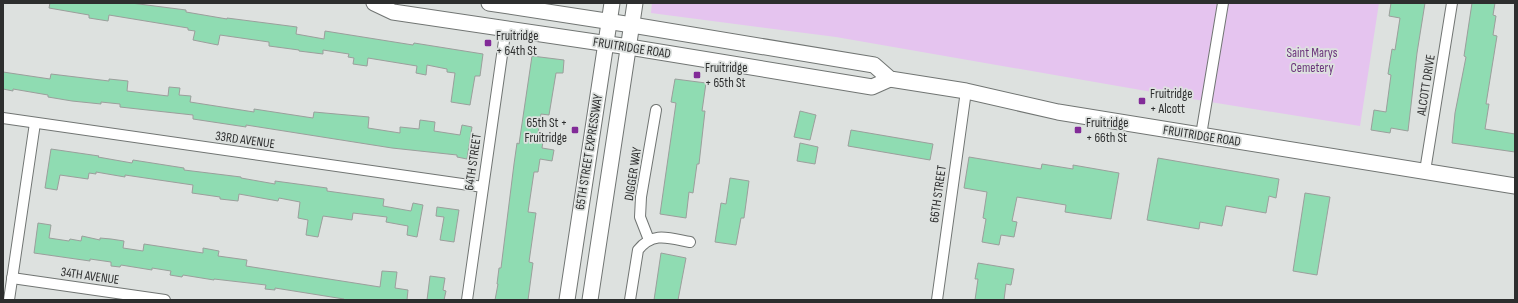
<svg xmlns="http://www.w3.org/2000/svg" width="1518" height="303" font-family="'Sofia Sans Condensed',sans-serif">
  <rect width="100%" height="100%" fill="#dde1df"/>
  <polygon fill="#e5c4ef" points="652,3 1379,3 1360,126 1198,100 836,37 651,13"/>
  <g fill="#8fdcb2" stroke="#9b9f9c">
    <polygon points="50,3 131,3 186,10 186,12 227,19 227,18 297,27 296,34 324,39 325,31 413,45 414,43 483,54 480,76 475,76 470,105 451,102 455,73 447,72 447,69 427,65 426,75 416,73 417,66 368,58 367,66 353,64 354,58 348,57 349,54 323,50 323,54 299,51 299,50 269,46 269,42 220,35 218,45 193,40 195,31 188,30 188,28 109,15 108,21 89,18 89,15 49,8"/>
    <polygon points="1391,3 1425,3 1417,53 1408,131 1391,128 1390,133 1371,130 1374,110 1386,112 1391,75 1388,74 1392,49 1395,50 1400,18 1389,16"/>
    <polygon points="1472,3 1495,3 1493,15 1496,16 1493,35 1497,36 1486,104 1489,104 1485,129 1515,134 1515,152 1452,143 1455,113 1466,57 1464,56"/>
    <polygon points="532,56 564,60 563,73 556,73 549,115 541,114 538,134 544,135 542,148 554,150 552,161 540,159 538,172 534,172 528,212 536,213 529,262 533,263 528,300 495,300 498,284 497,284 499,268 501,268 514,164 517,143 519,144"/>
    <polygon points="3,72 50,79 51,74 109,81 109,79 128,81 127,91 168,96 169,87 180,88 179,95 191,96 190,102 254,112 254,109 313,118 314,112 369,117 368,128 400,133 400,127 419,129 420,120 435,122 434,131 460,135 462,125 472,127 467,159 457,157 457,155 392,148 246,125 246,127 193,119 193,115 120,107 120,104 101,102 101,104 72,101 48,97 48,95 13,89 13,91 3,89"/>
    <polygon points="675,79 706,83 702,111 705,111 699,164 697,164 693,193 689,192 686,218 660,214 676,103 671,102"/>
    <polygon points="800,111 816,115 810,140 794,137"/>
    <polygon points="851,130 933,144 930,160 848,146"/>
    <polygon points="800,143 818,147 815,164 797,161"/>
    <polygon points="51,149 99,156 98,157 132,163 133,160 184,168 184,170 241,177 241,178 275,184 275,181 327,188 327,191 384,199 383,206 411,211 413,203 423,205 417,237 407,235 408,226 386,222 387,217 353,213 352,220 323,216 318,237 306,235 308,220 298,218 300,202 279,198 278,201 239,194 238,201 220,199 220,197 192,193 193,185 125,175 125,177 96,172 96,174 89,173 88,179 60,175 57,190 45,188"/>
    <polygon points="969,157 1041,169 1042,164 1073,169 1073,165 1119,173 1111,219 1065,212 1066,205 1017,197 1012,221 1017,222 1014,237 1001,235 999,245 982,242 986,219 983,218 987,192 964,188"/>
    <polygon points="1158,158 1279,179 1276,198 1269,196 1266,213 1226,206 1222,226 1200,222 1199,229 1147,220"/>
    <polygon points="730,178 749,181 744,218 741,218 736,245 715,242 721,203 726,204"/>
    <polygon points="1305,193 1330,197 1317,275 1293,271"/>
    <polygon points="437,207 459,210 454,242 440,240 444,217 436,216"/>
    <polygon points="38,223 51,225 49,238 69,241 70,239 81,241 82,236 100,240 100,238 111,239 124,241 123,248 143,251 144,244 203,253 203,248 219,251 218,256 247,260 246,266 380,287 382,271 397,272 395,288 408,290 407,300 344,300 344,299 275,288 275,290 265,289 266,285 214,279 214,280 183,275 182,277 170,275 171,271 152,268 152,270 121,265 120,267 111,266 111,262 90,259 90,261 34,253"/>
    <polygon points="661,253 686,258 678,300 654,300"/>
    <polygon points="978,263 1014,269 1011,285 1006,284 1004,300 975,300 978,279 975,279"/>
    <polygon points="430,276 445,278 443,290 446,291 444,300 427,300"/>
  </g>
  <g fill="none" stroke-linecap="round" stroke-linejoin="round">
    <defs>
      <g id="minor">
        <polyline points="3,118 483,187"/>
        <polyline points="1201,135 1223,3"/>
        <polyline points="1425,171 1452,3"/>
        <polyline points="649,240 640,217 641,197 656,110"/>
        <polyline points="12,278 165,300"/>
        <polyline points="9,300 35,123"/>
        <polyline points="467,300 506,27"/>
        <path d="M630,300L638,250C653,231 669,238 690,242"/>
        <polyline points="937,300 966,91"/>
      </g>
      <g id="secondary">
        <polyline points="374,3 393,12 629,47 872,87 890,79"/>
        <polyline points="489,3 632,25 874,65 890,79 966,91 1058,112 1515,186"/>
        <polyline points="567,300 612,3"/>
        <polyline points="590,300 635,3"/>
      </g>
    </defs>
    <use href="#minor" stroke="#717573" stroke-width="12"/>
    <use href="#secondary" stroke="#717573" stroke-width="17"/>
    <use href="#minor" stroke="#fff" stroke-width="10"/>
    <use href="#secondary" stroke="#fff" stroke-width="15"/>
  </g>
  <g fill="#822b98" stroke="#dde1df" stroke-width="1.5">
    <rect x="484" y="39" width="8" height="8" rx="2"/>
    <rect x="693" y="71" width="8" height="8" rx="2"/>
    <rect x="1138" y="97" width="8" height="8" rx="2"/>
    <rect x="571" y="126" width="8" height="8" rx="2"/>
    <rect x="1074" y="126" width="8" height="8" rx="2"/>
  </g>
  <g text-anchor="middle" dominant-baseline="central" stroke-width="3.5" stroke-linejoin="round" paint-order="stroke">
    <g font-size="13" fill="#2d2e2e" stroke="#dde1df" text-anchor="start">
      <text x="496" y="36">Fruitridge<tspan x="496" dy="15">+ 64th St</tspan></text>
      <text x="705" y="68">Fruitridge<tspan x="705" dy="15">+ 65th St</tspan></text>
      <text x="1150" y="94">Fruitridge<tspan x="1150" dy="15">+ Alcott</tspan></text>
      <text x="567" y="123" text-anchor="end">65th St +<tspan x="567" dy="15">Fruitridge</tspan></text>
      <text x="1086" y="123">Fruitridge<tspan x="1086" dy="15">+ 66th St</tspan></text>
    </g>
    <g font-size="13" fill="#2d2e2e" stroke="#dde1df">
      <text transform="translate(632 48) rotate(9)">FRUITRIDGE ROAD</text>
      <text transform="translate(1426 85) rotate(-81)">ALCOTT DRIVE</text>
      <text transform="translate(1202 136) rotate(9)">FRUITRIDGE ROAD</text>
      <text transform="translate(245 140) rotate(8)">33RD AVENUE</text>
      <text transform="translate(589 152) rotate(-81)">65TH STREET EXPRESSWAY</text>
      <text transform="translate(473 162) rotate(-82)">64TH STREET</text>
      <text transform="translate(633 174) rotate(-81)">DIGGER WAY</text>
      <text transform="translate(938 194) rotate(-82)">66TH STREET</text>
      <text transform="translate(90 276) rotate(8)">34TH AVENUE</text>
    </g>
    <g font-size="13" fill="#6b347b" stroke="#dde1df">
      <text x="1312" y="53">Saint Marys<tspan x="1312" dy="15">Cemetery</tspan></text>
    </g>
  </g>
  <rect width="1518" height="303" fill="none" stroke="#2d2e2e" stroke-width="8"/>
</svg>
